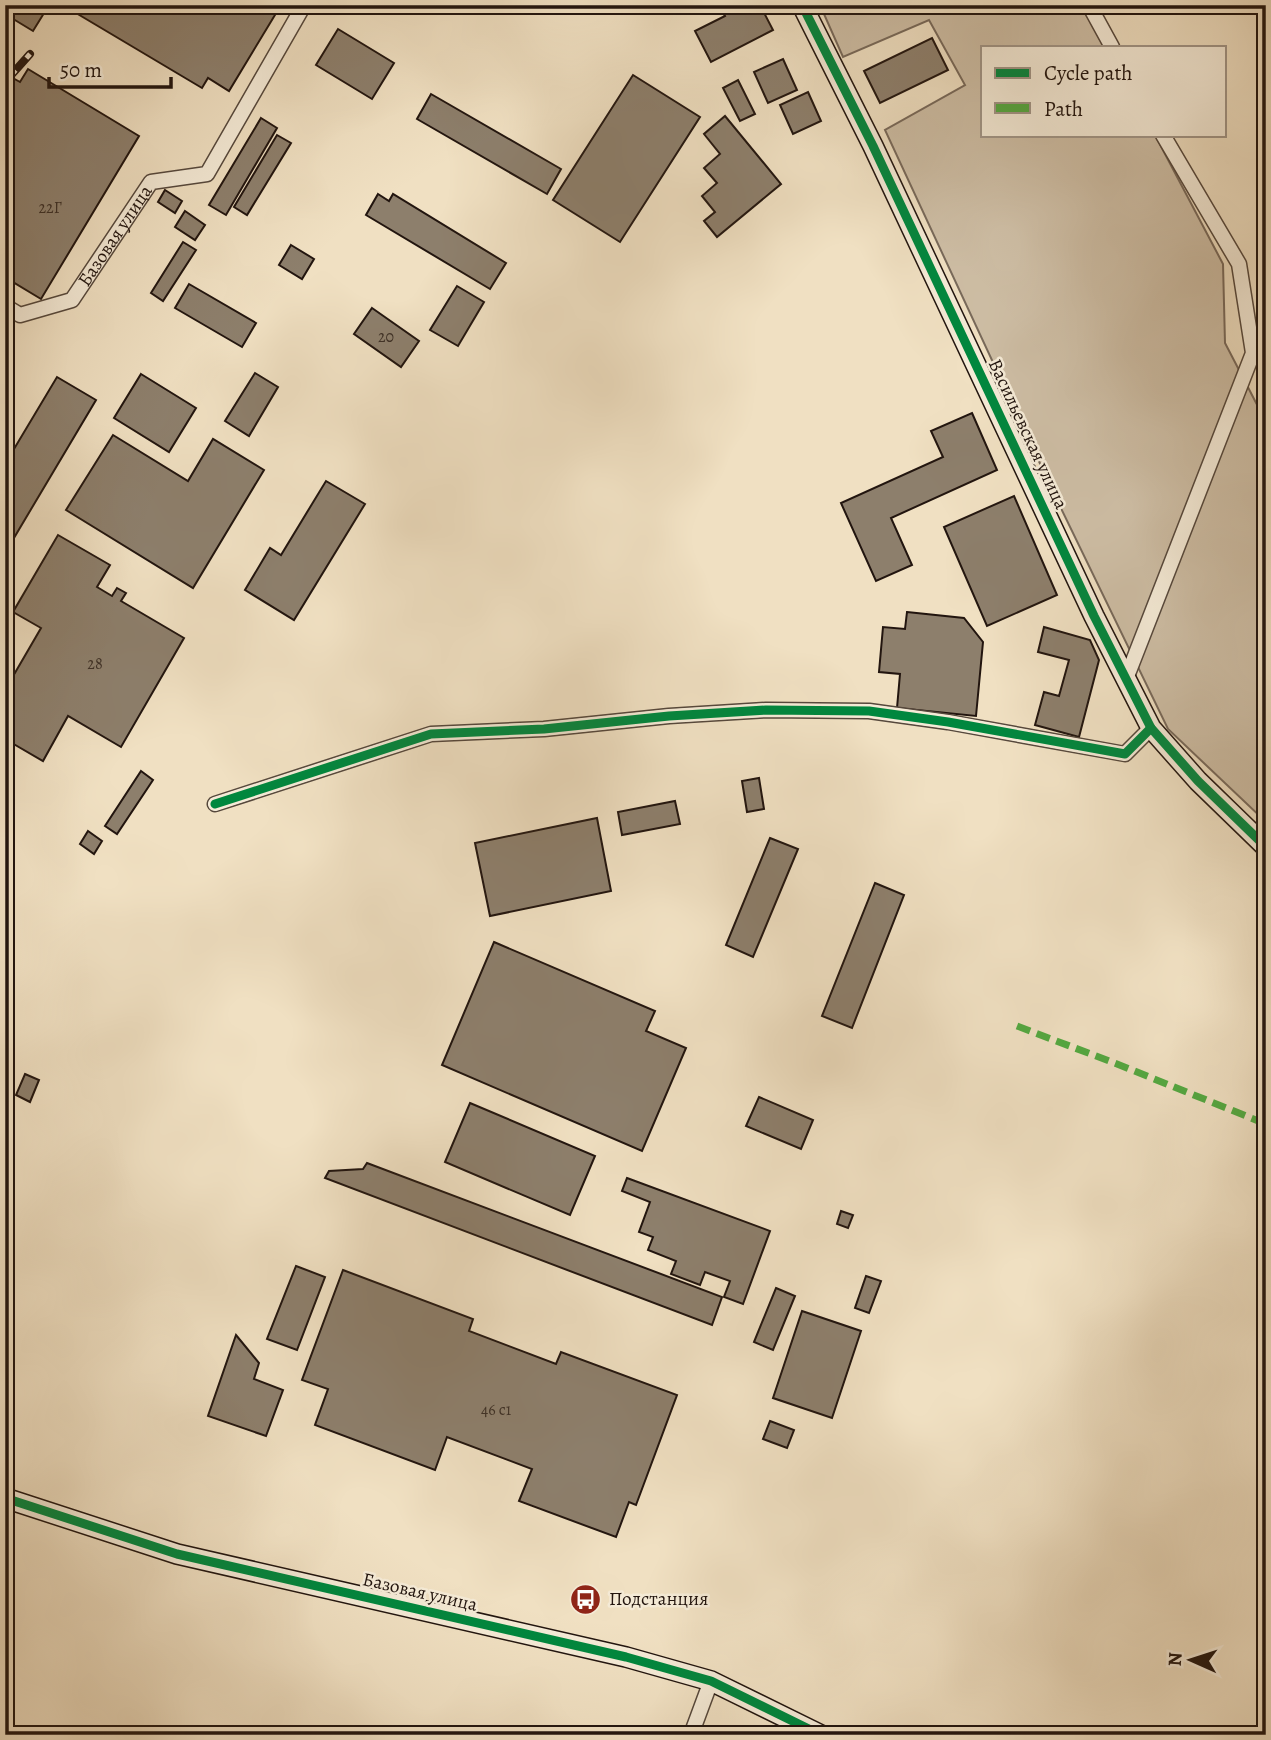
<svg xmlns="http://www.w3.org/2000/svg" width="1271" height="1740" font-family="Alegreya,serif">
  <rect width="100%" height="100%" fill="#f0e0c2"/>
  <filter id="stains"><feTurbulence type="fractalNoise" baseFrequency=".00286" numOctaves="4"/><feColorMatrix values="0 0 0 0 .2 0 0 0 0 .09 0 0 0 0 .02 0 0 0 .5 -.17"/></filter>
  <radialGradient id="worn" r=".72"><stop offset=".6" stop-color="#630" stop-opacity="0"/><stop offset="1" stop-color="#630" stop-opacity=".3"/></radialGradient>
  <polygon fill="#cdbda4" stroke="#78695a" stroke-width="2" points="820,5 1086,5 1109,47 982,47 982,135 1155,135 1223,264 1225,343 1266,422 1266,822 1168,729 1056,498 885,130 965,85 929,20 843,57"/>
  <g fill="#8d7f6c" stroke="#22150f" stroke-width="2">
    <polygon points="5,5 49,5 33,31 5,14"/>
    <polygon points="81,5 281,5 229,91 208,78 202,88 76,13"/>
    <polygon points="719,5 760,5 773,30 711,62 695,31 725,16"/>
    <polygon points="338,29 394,63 372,99 316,65"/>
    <polygon points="932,38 948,70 880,103 864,71"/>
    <polygon points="783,59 797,90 768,103 754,72"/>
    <polygon points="28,69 139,136 41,299 11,281 7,288 5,287 5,87 11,77 20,82"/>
    <polygon points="633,75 700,117 620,242 553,200"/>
    <polygon points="738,80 755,114 740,121 723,88"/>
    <polygon points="808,92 821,121 793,134 780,105"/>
    <polygon points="431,94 561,169 547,194 417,119"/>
    <polygon points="725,116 781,184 717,237 704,221 715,212 702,196 717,183 704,168 720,154 704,134"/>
    <polygon points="261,118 277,128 226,215 209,205"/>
    <polygon points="277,135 291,143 247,215 234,207"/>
    <polygon points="165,190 182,201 175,213 158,202"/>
    <polygon points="378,194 389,201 393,194 506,263 490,289 366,215"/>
    <polygon points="185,211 205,225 195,240 175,227"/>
    <polygon points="183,242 196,250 163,301 151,293"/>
    <polygon points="291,245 314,259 302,279 279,265"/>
    <polygon points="189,284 256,323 242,347 175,308"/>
    <polygon points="457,286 484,302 458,346 430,330"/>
    <polygon points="372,308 419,341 401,367 354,334"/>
    <polygon points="255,373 278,387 249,436 225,421"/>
    <polygon points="141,374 196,408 169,452 114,418"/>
    <polygon points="57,377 96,400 5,553 5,464"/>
    <polygon points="972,413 997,470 891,518 912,565 876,581 841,503 943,457 931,431"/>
    <polygon points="113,435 188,481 213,439 264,470 193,588 66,510"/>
    <polygon points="326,481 365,504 294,620 245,590 270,548 281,555"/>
    <polygon points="1014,496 1057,595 987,626 944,527"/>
    <polygon points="58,535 110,565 97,587 112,596 117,588 126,593 121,601 184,638 121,747 68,716 43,761 5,739 12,727 5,724 5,690 41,628 13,612"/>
    <polygon points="907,612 964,618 983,642 976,716 897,708 900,674 879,672 883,627 905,629"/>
    <polygon points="1044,627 1090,640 1099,660 1079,737 1035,725 1044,692 1059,696 1069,660 1038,652"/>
    <polygon points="141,771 153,780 117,834 105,826"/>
    <polygon points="759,778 764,809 747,812 742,781"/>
    <polygon points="675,801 680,824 622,835 618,812"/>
    <polygon points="597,818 611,891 490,916 475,843"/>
    <polygon points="88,831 102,841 94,854 80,844"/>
    <polygon points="770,838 798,849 753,957 726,945"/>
    <polygon points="875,883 904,895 852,1028 822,1016"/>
    <polygon points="494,942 655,1011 646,1031 686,1048 642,1151 442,1065"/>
    <polygon points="25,1074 39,1080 30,1102 16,1095"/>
    <polygon points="759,1097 813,1120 801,1149 746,1126"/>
    <polygon points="470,1103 595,1156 570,1215 445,1162"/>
    <polygon points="367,1163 722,1297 712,1325 325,1178 329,1171 363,1169"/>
    <polygon points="627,1178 770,1231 743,1304 724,1297 730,1281 705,1272 700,1285 671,1274 676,1261 648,1250 653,1237 639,1232 650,1202 622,1191"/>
    <polygon points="841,1211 853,1215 848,1228 837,1224"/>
    <polygon points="296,1266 325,1277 297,1350 267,1339"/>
    <polygon points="343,1270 473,1319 469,1331 556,1364 561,1352 677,1395 636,1505 629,1502 616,1537 519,1501 532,1469 447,1437 435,1470 315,1425 328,1389 302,1380"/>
    <polygon points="866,1276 881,1281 869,1313 855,1308"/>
    <polygon points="776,1288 795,1296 773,1350 754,1342"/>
    <polygon points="802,1311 861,1331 832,1418 773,1398"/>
    <polygon points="236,1335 259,1363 254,1379 283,1390 266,1436 208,1416"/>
    <polygon points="770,1421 794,1430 787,1448 763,1439"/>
  </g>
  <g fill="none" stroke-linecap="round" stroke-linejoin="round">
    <defs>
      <g id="street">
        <polyline points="1089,5 1112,47"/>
        <path id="s1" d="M5,306L20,315L72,300L151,182L207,174L304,5"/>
        <polyline points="1126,679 1253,353 1239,264 1163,135"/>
        <polyline points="215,804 431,734 544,729 669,716 766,710 869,711 948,722 1125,754 1151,728"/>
        <polyline points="691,1735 711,1681"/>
      </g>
      <g id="secondary">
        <polyline points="802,5 873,146 1094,616 1151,728 1198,781 1266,847"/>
        <polyline points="5,1498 177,1554 626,1657 711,1681 821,1735"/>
      </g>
    </defs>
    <use href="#street" stroke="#56483c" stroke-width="17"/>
    <use href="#secondary" stroke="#22150f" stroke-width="22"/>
    <use href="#street" stroke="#f5ebd7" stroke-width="14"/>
    <use href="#secondary" stroke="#f5ebd7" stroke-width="19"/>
    <defs>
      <polyline id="rail" points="5,82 30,54"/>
    </defs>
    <use href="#rail" stroke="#22150f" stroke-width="8"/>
    <use href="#rail" stroke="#f5ebd7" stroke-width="5" stroke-dasharray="16" stroke-linecap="butt"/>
    <polyline stroke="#53a941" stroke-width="7" stroke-dasharray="14 7" stroke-linecap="butt" points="1017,1026 1117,1064 1266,1124"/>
    <defs>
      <g id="cycleway">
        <polyline points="802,5 873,146 1094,616 1151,728 1198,781 1266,847"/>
        <polyline points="215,804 431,734 544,729 669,716 766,710 869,711 948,722 1125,754 1151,728"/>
        <polyline points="5,1498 177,1554 626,1657 711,1681 821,1735"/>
      </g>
    </defs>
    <use href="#cycleway" stroke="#f5ebd7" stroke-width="13"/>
    <use href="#cycleway" stroke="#00873e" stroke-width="9"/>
  </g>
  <defs>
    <symbol id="bus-disc" viewBox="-11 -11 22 22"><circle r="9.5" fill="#8f2418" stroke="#f5ebd7"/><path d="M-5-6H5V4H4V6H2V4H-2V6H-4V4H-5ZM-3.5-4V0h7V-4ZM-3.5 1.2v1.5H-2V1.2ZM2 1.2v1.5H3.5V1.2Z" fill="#fff"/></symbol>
  </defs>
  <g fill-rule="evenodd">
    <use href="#bus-disc" x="568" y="1582" width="35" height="35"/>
  </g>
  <g text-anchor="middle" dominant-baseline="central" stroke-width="5" stroke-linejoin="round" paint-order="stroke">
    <g font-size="16" fill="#3d3026">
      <text x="50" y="208">22Г</text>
      <text x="386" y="337">20</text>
      <text x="95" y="664">28</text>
      <text x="496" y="1410">46 с1</text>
    </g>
    <g font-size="19" fill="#22150f" stroke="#f5ebd7">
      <text stroke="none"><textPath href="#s1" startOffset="149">Базовая улица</textPath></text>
      <text transform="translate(1028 434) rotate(65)">Васильевская улица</text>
      <text transform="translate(420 1592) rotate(13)">Базовая улица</text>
    </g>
    <g font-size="19" fill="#22150f" stroke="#f5ebd7" text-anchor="start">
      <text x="609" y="1599">Подстанция</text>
    </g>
  </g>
  <rect width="1271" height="1740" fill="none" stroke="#f0e0c2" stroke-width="28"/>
  <rect x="7" y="7" width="1257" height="1726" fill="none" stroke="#22150f" stroke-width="3.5"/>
  <rect x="14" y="14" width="1243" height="1712" fill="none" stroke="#22150f" stroke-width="2"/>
  <rect x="981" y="46" width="245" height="91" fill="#f5ebd7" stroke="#a19587" stroke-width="2"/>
  <rect x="995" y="68" width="35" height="10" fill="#00873e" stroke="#a19587" stroke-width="2"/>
  <text x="1044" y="80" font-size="21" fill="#22150f">Cycle path</text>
  <rect x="995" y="103" width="35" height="10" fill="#53a941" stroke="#a19587" stroke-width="2"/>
  <text x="1044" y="116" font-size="21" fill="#22150f">Path</text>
  <g transform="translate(1191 1660) rotate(273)" stroke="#f5ebd7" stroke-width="5" paint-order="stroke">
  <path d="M0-5L12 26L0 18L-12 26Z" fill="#22150f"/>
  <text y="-10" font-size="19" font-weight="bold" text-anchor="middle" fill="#22150f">N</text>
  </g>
  <path d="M49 77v10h122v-10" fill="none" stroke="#22150f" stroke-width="3.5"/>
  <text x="60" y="77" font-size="21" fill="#22150f" stroke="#f5ebd7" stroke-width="5" paint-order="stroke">50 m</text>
  <rect width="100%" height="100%" filter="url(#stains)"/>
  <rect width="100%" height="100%" fill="url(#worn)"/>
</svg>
